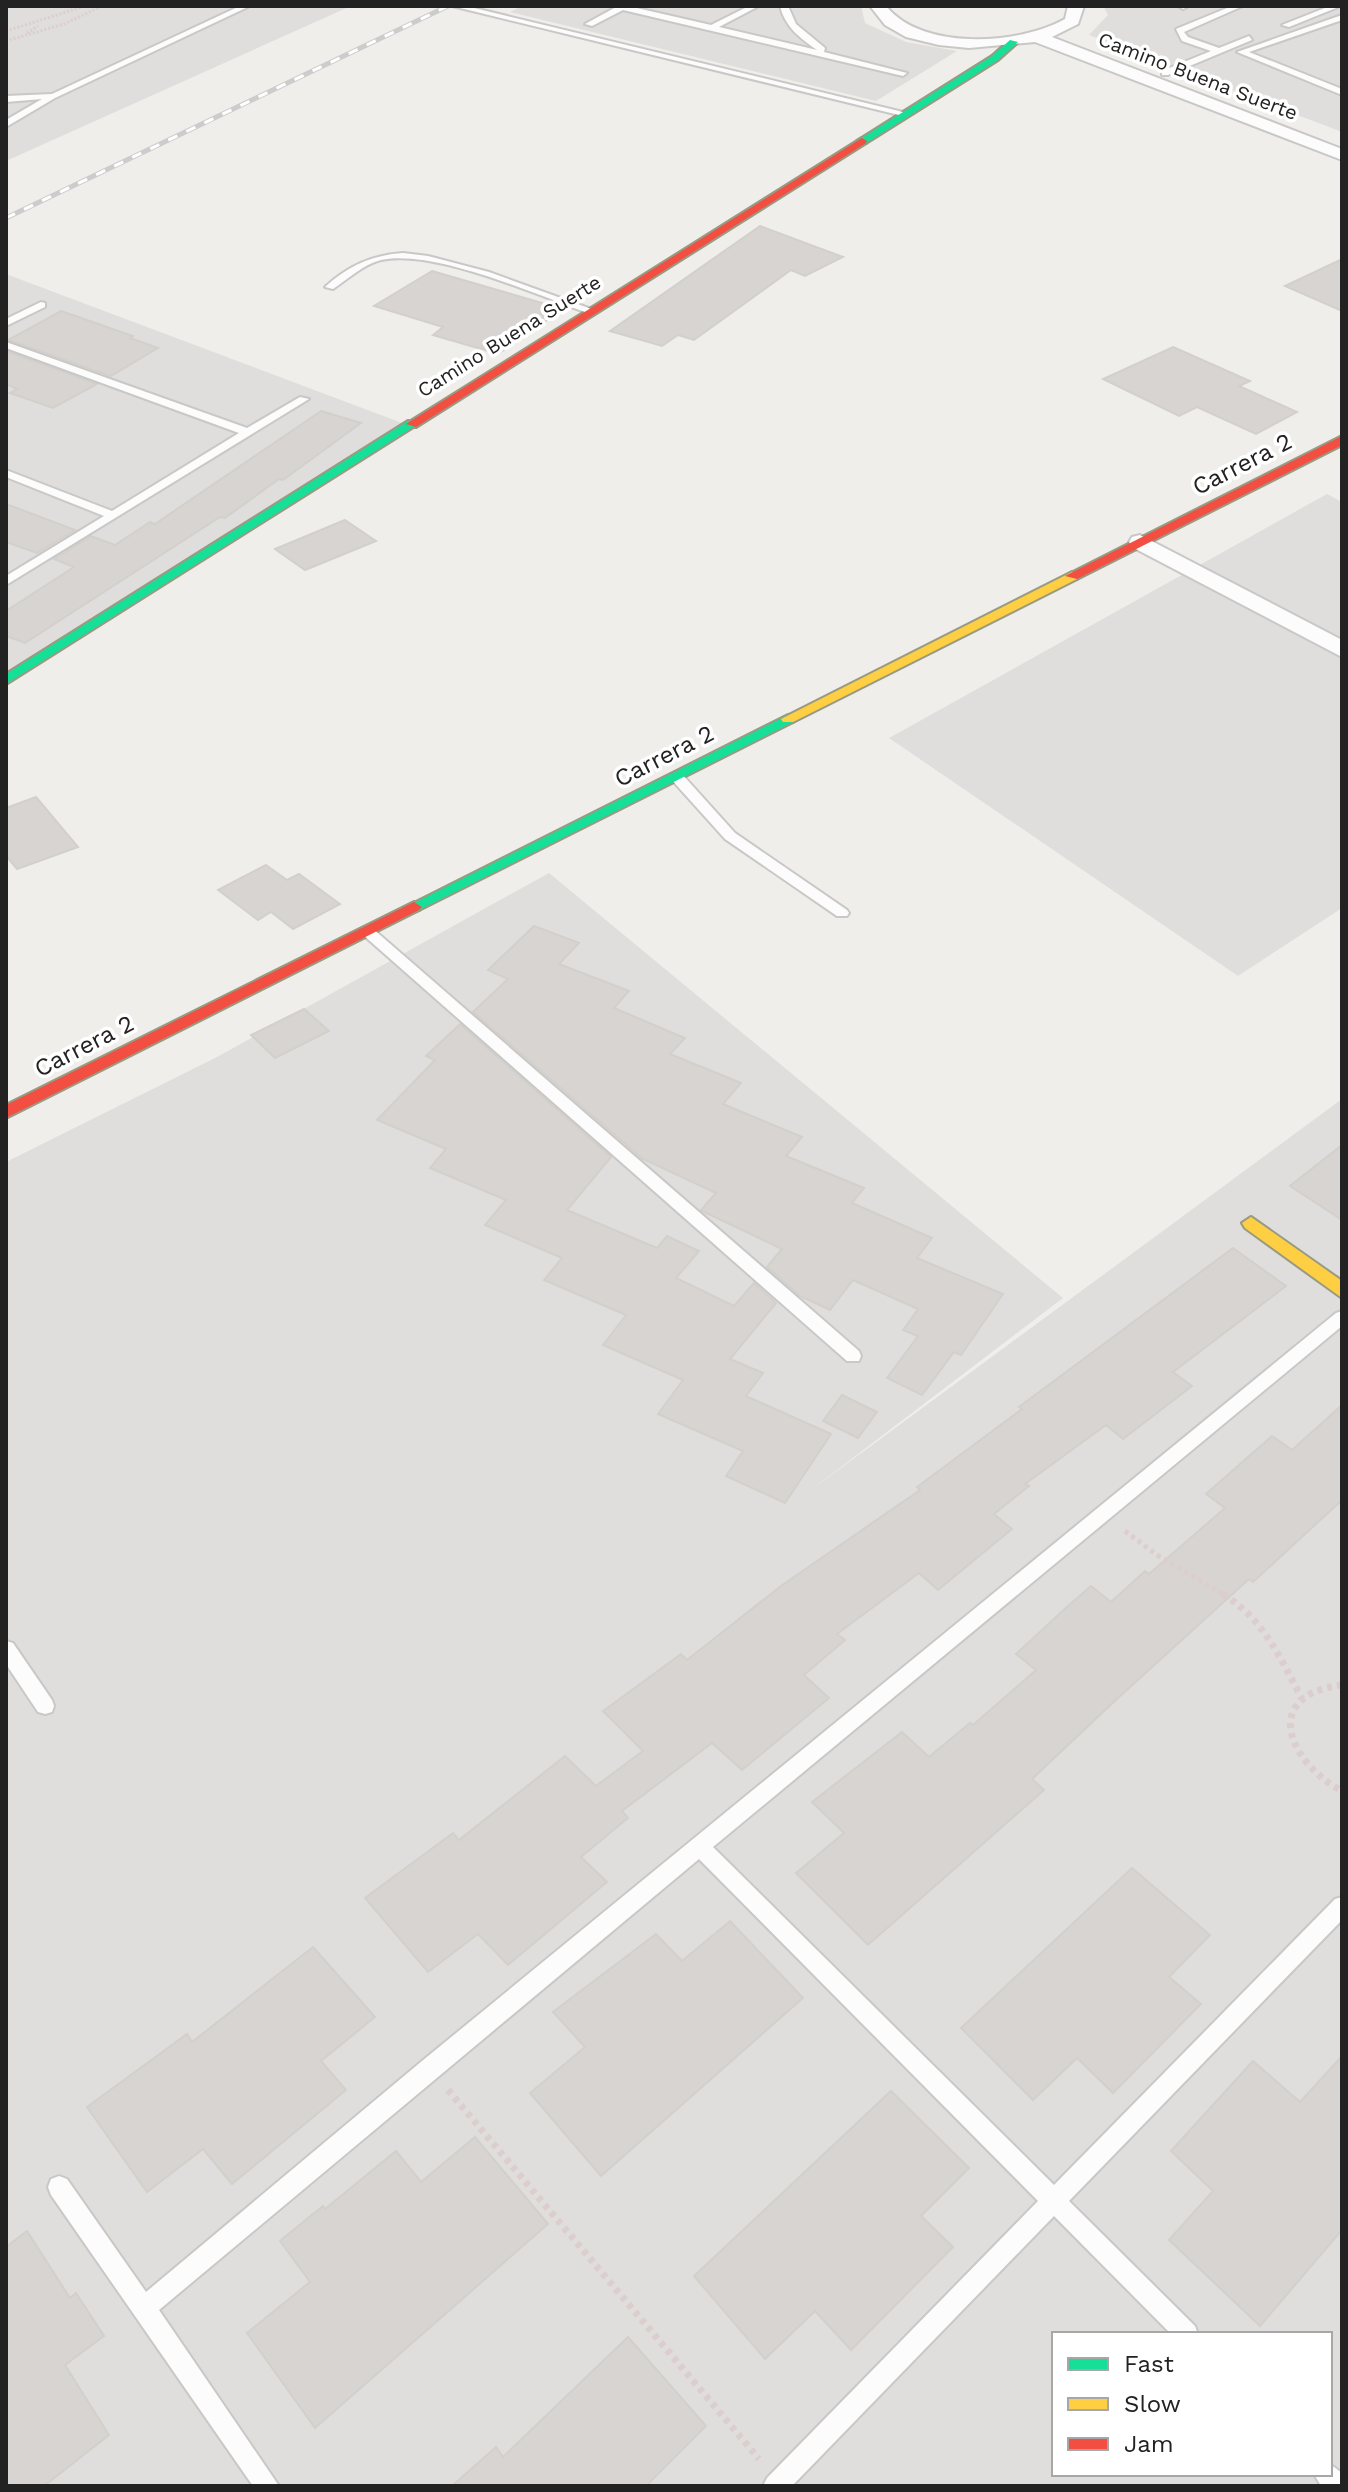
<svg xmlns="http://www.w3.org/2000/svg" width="1348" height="2492" font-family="'Work Sans',sans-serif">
  <rect width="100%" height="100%" fill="#f0eeeb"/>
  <g fill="#dfdedc" fill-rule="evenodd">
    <polygon points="6,6 351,6 6,161"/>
    <polygon points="522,6 861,6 865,23 906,42 957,51 876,101 510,12"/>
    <polygon points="1103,6 1342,6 1342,132 1089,35 1108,15"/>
    <polygon points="6,274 402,423 6,674"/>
    <polygon points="1327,494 1342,502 1342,908 1238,976 889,738"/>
    <path d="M549,873L1063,1298L807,1493L1342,1099V2486H6V1162L217,1057ZM1054,2334H1330V2474H1054Z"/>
  </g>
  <g fill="#d7d4d2" stroke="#d3d0cc" stroke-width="2">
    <polygon points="760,226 843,257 805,276 791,270 694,340 678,335 662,346 610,331"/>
    <polygon points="1342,259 1342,311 1285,286"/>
    <polygon points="432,271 563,309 498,354 433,335 443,327 374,306"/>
    <polygon points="61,311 133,336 130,338 158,348 111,376 8,340"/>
    <polygon points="1173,347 1250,381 1239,386 1297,412 1256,434 1197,407 1179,416 1103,379"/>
    <polygon points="6,351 97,384 53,408 10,393 17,389 6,384"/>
    <polygon points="321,411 361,423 283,480 279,479 225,518 220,517 25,643 6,636 6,611 74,567 54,559 91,536 115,545 150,522 155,524"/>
    <polygon points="6,504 75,530 37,553 6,542"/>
    <polygon points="345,520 376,541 305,570 275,549"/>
    <polygon points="36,797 78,847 17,869 6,856 6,808"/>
    <polygon points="266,865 287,880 299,874 340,904 293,929 271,912 258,920 218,890"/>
    <polygon points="534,926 579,943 559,964 629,991 614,1008 685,1038 670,1054 741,1083 723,1104 802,1137 786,1156 864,1188 852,1203 932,1238 917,1258 1003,1294 961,1355 954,1352 922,1395 887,1378 918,1336 903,1330 918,1309 853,1280 830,1310 800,1296 767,1267 782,1249 704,1212 701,1210 716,1193 643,1159 473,1012 508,979 488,970"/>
    <polygon points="304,1009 329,1031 275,1058 251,1035"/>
    <polygon points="460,1024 611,1157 567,1210 657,1248 667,1236 699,1251 676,1278 734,1306 754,1283 776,1303 730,1359 763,1373 746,1396 831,1434 785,1503 726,1476 743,1451 658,1414 683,1380 603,1345 626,1315 544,1280 562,1258 485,1225 506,1200 430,1168 446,1149 377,1120 435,1060 426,1056"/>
    <polygon points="1342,1145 1342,1220 1290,1186"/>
    <polygon points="1233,1248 1286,1286 1173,1372 1192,1386 1123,1439 1106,1425 1025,1484 1029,1486 994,1514 1012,1529 938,1590 919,1573 837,1634 845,1640 804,1675 829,1698 742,1770 712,1743 622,1811 628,1818 581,1857 607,1882 508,1965 478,1934 428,1972 365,1898 453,1833 459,1840 565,1756 596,1786 643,1751 603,1711 681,1654 687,1660 781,1586 920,1490 917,1487 1022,1409 1019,1407"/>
    <polygon points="842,1395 877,1412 858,1438 823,1421"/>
    <polygon points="1342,1405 1342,1500 1253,1582 1249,1579 1119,1697 1032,1779 1044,1790 868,1945 796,1873 844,1833 812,1802 902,1732 929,1757 970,1723 973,1725 1036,1670 1016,1654 1068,1606 1091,1586 1111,1602 1145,1571 1149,1574 1225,1508 1206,1494 1272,1436 1292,1450"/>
    <polygon points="1132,1868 1210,1935 1169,1977 1201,2004 1113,2093 1077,2058 1033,2100 961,2028"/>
    <polygon points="730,1921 803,1998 601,2176 530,2093 585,2047 553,2012 656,1934 682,1961"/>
    <polygon points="313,1947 375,2017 321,2061 346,2090 232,2184 203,2149 147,2192 87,2107 187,2034 192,2042"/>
    <polygon points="1342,2056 1342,2230 1260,2326 1169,2240 1213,2191 1171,2151 1253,2061 1300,2102"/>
    <polygon points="891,2091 969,2168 921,2216 953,2247 851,2350 815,2311 765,2359 694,2276"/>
    <polygon points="475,2137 548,2224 315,2428 247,2333 310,2282 280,2241 323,2206 325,2209 396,2151 421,2182"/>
    <polygon points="27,2231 70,2298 76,2293 104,2336 65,2365 109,2435 44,2486 6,2486 6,2247"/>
    <polygon points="628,2337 706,2426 646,2486 452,2486 496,2447 503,2457"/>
  </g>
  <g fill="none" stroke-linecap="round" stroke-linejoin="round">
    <defs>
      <g id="lane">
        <polygon points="240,6 250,6 55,98 6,127 6,120 42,99 6,102 6,96 52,94"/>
        <polygon points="452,6 466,6 907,113 903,116"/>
        <path d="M618,6H628L711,25L749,6H759L719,27L817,50C800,38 785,27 780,6H788L796,24L825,48L824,52L907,73L903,76L623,10L592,26L585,24Z"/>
        <polygon points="1178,6 1186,6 1187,7 1183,9"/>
        <polygon points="1232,6 1243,6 1184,32 1188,37 1219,48 1249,36 1252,40 1168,75 1162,75 1162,71 1211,51 1182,41 1176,29"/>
        <polygon points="1330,6 1341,6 1289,27 1282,25"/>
        <polygon points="1342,15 1342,20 1249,52 1342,89 1342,95 1237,52"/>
        <path d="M403,253L428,256L489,272L594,310L585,312C535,294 433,249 381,260C364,264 348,279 333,289L325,287C348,266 372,255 403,253Z"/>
        <polygon points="41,302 45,303 45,307 6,326 6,319"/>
        <polygon points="6,342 247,428 300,397 309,399 6,585 6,576 104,516 6,477 6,470 112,511 239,433 6,348"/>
        <polygon points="676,772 681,773 735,833 847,910 849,913 847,916 837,916 725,839 671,779 670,776"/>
        <polygon points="367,927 372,928 859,1351 861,1356 859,1361 847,1361 362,934 360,931 362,928"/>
        <polygon points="1342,1311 1342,1326 713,1847 1054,2185 1335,1899 1342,1897 1342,1920 1069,2201 1195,2326 1198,2334 1171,2334 1054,2216 792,2486 763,2486 767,2478 1038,2201 699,1859 159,2310 279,2486 253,2486 51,2195 48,2187 51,2179 59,2176 67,2179 146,2292 422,2061 1336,1313"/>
        <polygon points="6,1641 13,1643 52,1700 54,1706 52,1712 45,1714 38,1712 6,1664"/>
        <polygon points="1330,2464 1342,2473 1342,2486 1321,2486 1314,2474 1330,2474"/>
      </g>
      <g id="street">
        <path d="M870,6H886C922,51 1019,45 1065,19L1068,6H1084L1078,24L1052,37L1342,149V160L1035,42L969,48L939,45L906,37L885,25Z"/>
        <polygon points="1140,535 1342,640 1342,657 1132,547 1129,542 1132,537"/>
      </g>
      <g id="fast">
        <polygon points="1010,40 1018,42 998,60 866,143 857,141 992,56"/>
        <polygon points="408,421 418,424 6,684 6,674"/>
        <polygon points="788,715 795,719 793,722 419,910 414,912 406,907"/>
      </g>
      <g id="slow">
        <polygon points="1072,572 1077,573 1077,579 793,722 783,722 781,719"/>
        <polygon points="1251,1217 1342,1281 1342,1298 1245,1228 1242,1223"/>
      </g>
      <g id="jam">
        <polygon points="862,138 867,141 866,143 416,427 406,424"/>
        <polygon points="1342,436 1342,445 1077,579 1065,576"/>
        <polygon points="414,902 422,907 419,910 6,1118 6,1105"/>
      </g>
    </defs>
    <use href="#lane" stroke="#c9c8c7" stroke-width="4"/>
    <use href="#street" stroke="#c9c8c7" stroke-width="4"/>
    <use href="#fast" stroke="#999a82" stroke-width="4"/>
    <use href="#slow" stroke="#999a82" stroke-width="4"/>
    <use href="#jam" stroke="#999a82" stroke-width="4"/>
    <g stroke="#dccecd" stroke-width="3" stroke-dasharray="2 2" stroke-linecap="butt">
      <polyline points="6,31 85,6"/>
      <polyline points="27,33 38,26"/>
      <polyline points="6,41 64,24 102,6"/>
    </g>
    <polyline stroke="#dccecd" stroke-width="5" stroke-dasharray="4 4" stroke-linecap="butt" points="1125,1531 1157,1555 1226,1596"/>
    <g stroke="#dccecd" stroke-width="7" stroke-dasharray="5 5" stroke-linecap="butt">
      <path d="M1223,1594C1264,1620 1280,1657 1302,1699"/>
      <path d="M1342,1685C1260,1695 1288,1762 1342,1791"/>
      <polyline points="448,2090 759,2459"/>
    </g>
    <use href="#lane" fill="#fdfcfc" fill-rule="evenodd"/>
    <use href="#street" fill="#fdfcfc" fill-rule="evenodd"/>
    <use href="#fast" fill="#16e098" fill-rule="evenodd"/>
    <use href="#slow" fill="#ffcf43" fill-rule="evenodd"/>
    <use href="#jam" fill="#f24e42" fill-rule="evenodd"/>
    <defs>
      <polyline id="rail" points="6,218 448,6"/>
    </defs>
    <use href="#rail" stroke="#ccc" stroke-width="5"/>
    <use href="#rail" stroke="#fff" stroke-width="3" stroke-dasharray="10" stroke-linecap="butt"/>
  </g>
  <g text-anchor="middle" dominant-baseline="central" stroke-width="7" stroke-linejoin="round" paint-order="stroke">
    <g font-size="20" fill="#222" stroke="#fff">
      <text transform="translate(1198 76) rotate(21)">Camino Buena Suerte</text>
      <text transform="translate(509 336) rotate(-32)">Camino Buena Suerte</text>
    </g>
    <g font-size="24" fill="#222" stroke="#fff">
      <text transform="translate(1242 464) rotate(-27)">Carrera 2</text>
      <text transform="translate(664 756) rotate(-27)">Carrera 2</text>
      <text transform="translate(84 1046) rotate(-27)">Carrera 2</text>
    </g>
  </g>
  <rect width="1348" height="2492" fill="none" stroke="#222222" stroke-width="16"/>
  <rect x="1052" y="2332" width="280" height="144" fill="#ffffff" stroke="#a7a7a7" stroke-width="2"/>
  <rect x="1068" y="2358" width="40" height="12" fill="#16e098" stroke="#a7a7a7" stroke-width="2"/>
  <text x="1124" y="2372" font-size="24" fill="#222222">Fast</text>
  <rect x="1068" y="2398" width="40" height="12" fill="#ffcf43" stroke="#a7a7a7" stroke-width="2"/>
  <text x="1124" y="2412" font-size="24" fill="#222222">Slow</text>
  <rect x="1068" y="2438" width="40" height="12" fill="#f24e42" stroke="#a7a7a7" stroke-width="2"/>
  <text x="1124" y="2452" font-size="24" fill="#222222">Jam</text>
</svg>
